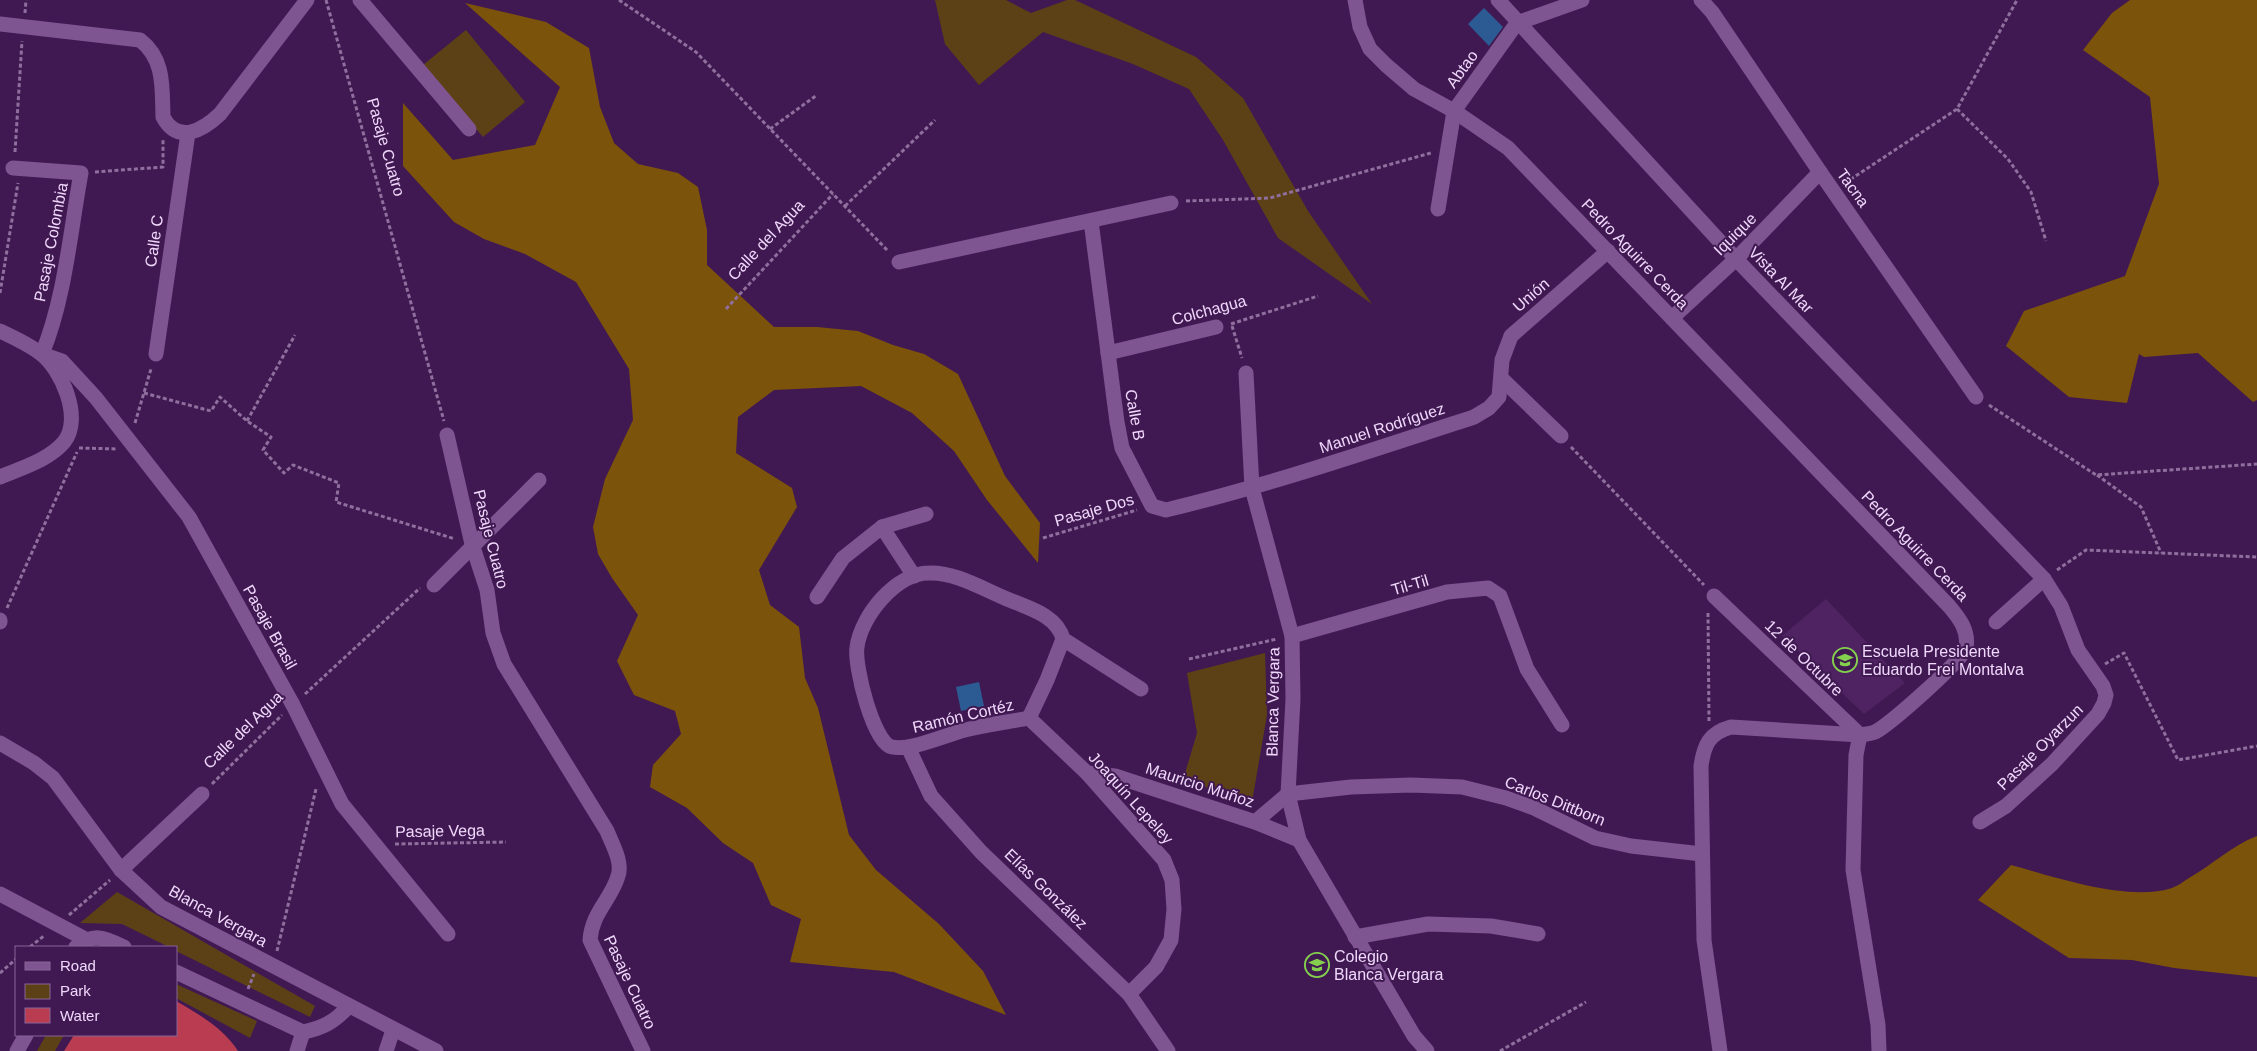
<svg xmlns="http://www.w3.org/2000/svg" width="2257" height="1051" font-family="Arial,sans-serif">
  <rect width="100%" height="100%" fill="#411952"/>
  <polygon fill="#4f2361" points="1826,599 1905,683 1864,714 1782,636"/>
  <g fill="#5d4116">
    <polygon points="935,0 1006,0 1031,13 1067,0 1075,0 1196,57 1243,98 1308,211 1372,304 1278,238 1223,140 1189,89 1133,64 1043,32 979,85 945,44"/>
    <polygon points="466,30 525,102 483,137 423,65"/>
    <polygon points="1265,653 1267,715 1252,802 1183,780 1197,733 1187,673"/>
    <polygon points="117,892 315,1006 310,1017 176,951 176,947 169,947 122,924 80,923"/>
    <polygon points="176,984 257,1021 250,1038 176,998"/>
    <polygon points="46,1035 64,1035 55,1051 37,1051"/>
  </g>
  <g fill="#7c530a">
    <polygon points="2130,0 2257,0 2257,400 2253,402 2198,353 2144,357 2139,354 2127,403 2069,397 2006,346 2024,311 2125,276 2159,184 2150,97 2083,50 2112,13"/>
    <polygon points="465,3 546,22 589,48 600,107 614,143 638,164 678,173 698,187 707,230 707,265 774,327 817,327 858,331 893,345 924,354 958,374 1005,476 1040,523 1038,563 987,500 954,451 912,413 861,386 774,390 738,417 736,453 792,488 797,507 759,570 770,605 799,627 805,678 818,708 849,835 876,870 939,924 983,971 1006,1015 894,972 790,962 801,919 771,905 753,863 723,843 687,808 650,787 653,765 681,734 675,711 634,695 617,661 638,615 612,578 598,554 593,527 605,479 633,420 629,369 576,282 525,254 484,239 454,222 403,166 403,103 453,160 535,145 560,87"/>
    <path d="M2257,836V977L2174,968L2132,960L2069,958L1978,900L2011,865C2055,877 2128,902 2172,888C2178,886 2184,881 2189,878C2212,865 2233,845 2257,836Z"/>
  </g>
  <path fill="#b93c51" d="M176,1001C199,1014 224,1029 238,1051H64L74,1035H176Z"/>
  <g fill="#2c5a92">
    <polygon points="1484,8 1503,27 1489,46 1468,24"/>
    <polygon points="979,682 984,706 961,711 956,687"/>
  </g>
  <g fill="none" stroke-linecap="round" stroke-linejoin="round">
    <g stroke="#8f6f9e" stroke-width="3" stroke-dasharray="4 2.5" stroke-linecap="butt">
      <polyline points="326,0 444,421"/>
      <polyline points="619,0 696,52 888,251"/>
      <polyline points="25,13 26,0"/>
      <polyline points="1957,109 2008,159 2031,192 2046,241"/>
      <polyline points="770,129 817,95"/>
      <polyline points="15,152 22,41"/>
      <polyline points="95,172 163,167 163,140"/>
      <polyline points="1845,183 1957,109 2017,0"/>
      <polyline points="1186,201 1270,198 1431,153"/>
      <polyline points="845,206 935,120"/>
      <polyline points="0,293 18,183"/>
      <polyline points="726,309 833,194"/>
      <polyline points="1231,324 1318,296"/>
      <polyline points="1232,326 1242,358"/>
      <polyline points="144,393 211,411 220,397 247,421 271,437 263,450 284,473 293,465 339,483 336,502 455,539"/>
      <polyline points="1989,405 2096,475 2257,464"/>
      <polyline points="247,421 295,335"/>
      <polyline points="135,423 151,369"/>
      <polyline points="1571,447 1704,585"/>
      <polyline points="79,448 117,449"/>
      <polyline points="2097,475 2141,507 2161,553"/>
      <polyline points="1043,538 1137,510"/>
      <polyline points="2057,570 2086,550 2257,557"/>
      <polyline points="7,608 77,452"/>
      <polyline points="1708,613 1709,721"/>
      <polyline points="1189,659 1277,639"/>
      <polyline points="2105,664 2124,653 2178,760 2257,746"/>
      <polyline points="305,694 420,588"/>
      <polyline points="212,784 282,715"/>
      <polyline points="395,844 506,842"/>
      <polyline points="69,915 110,880"/>
      <polyline points="30,947 45,935"/>
      <polyline points="277,951 316,789"/>
      <polyline points="0,973 16,959"/>
      <polyline points="248,989 254,974"/>
      <polyline points="1500,1051 1586,1002"/>
    </g>
    <g stroke="#7e5491" stroke-width="15">
      <polyline points="360,0 469,129"/>
      <path d="M1355,0L1360,27L1370,49L1386,65L1414,89L1454,111L1508,148L1949,606C1960,619 1969,631 1966,648C1963,660 1889,725 1875,732C1870,734 1865,734 1860,735L1731,727C1709,733 1704,745 1701,766L1704,940L1720,1051"/>
      <polyline points="1498,0 1736,259 2044,579 2061,606 2078,650 2103,686 2106,695 2104,703 2098,714 2052,764 2006,806 1980,822"/>
      <polyline points="1701,0 1712,12 1820,172 1976,397"/>
      <path d="M0,24L140,40C165,59 162,88 163,117C178,145 203,130 220,114L307,0"/>
      <path d="M13,168L81,173C70,233 65,298 42,354L62,361L96,398L189,517L293,705L342,804L448,934"/>
      <polyline points="1438,209 1454,111 1517,23 1582,0"/>
      <path d="M1091,221L1117,422L1122,448L1152,506L1166,510C1270,485 1372,450 1474,417L1489,408L1499,397L1502,360L1511,336L1608,251"/>
      <polyline points="899,262 1171,203"/>
      <polyline points="1672,318 1736,259 1820,172"/>
      <path d="M0,331C13,337 28,344 40,353C62,369 83,419 64,442C49,460 21,468 0,477"/>
      <polyline points="1108,353 1216,327"/>
      <polyline points="156,354 188,133"/>
      <polyline points="1246,373 1252,488 1292,636 1293,699 1288,794 1299,840 1414,1036 1427,1051"/>
      <polyline points="1502,379 1561,436"/>
      <path d="M447,435L472,544L487,590L493,633L504,664L607,831C612,844 623,862 618,876C611,900 592,912 590,940L643,1051"/>
      <polyline points="882,527 914,576"/>
      <polyline points="434,585 539,480"/>
      <polyline points="1714,596 1860,735 1856,755 1853,870 1878,1025 1879,1051"/>
      <polyline points="817,597 843,558 882,527 926,514"/>
      <polyline points="0,620 0,622"/>
      <polyline points="1996,622 2044,579"/>
      <polyline points="1292,636 1447,592 1488,588 1500,596 1527,669 1562,725"/>
      <path d="M1029,718C1008,722 986,725 965,730C946,735 910,751 892,747C873,743 854,665 857,647C861,616 896,573 929,573C955,572 983,589 1007,599C1028,608 1057,615 1063,639L1141,689"/>
      <polyline points="1029,718 1087,773 1164,860 1172,880 1174,909 1171,940 1156,967 1129,994"/>
      <polyline points="1029,718 1047,680 1063,639"/>
      <polyline points="0,743 34,763 53,778 121,870 161,907 436,1051"/>
      <polyline points="908,747 931,796 981,852 1129,994 1168,1051"/>
      <polyline points="1087,773 1115,776 1255,822 1299,840"/>
      <polyline points="1255,822 1288,794 1351,787 1411,785 1462,787 1506,798 1534,808 1595,838 1631,846 1702,854"/>
      <polyline points="121,870 202,794"/>
      <polyline points="0,894 85,939"/>
      <polyline points="1355,937 1428,924 1491,926 1538,934"/>
      <path d="M76,947C94,932 105,938 124,947"/>
      <path d="M176,972L303,1032C323,1028 334,1022 348,1007"/>
      <polyline points="17,1051 26,1035"/>
      <polyline points="297,1051 303,1032"/>
      <polyline points="386,1051 393,1030"/>
    </g>
  </g>
  <defs>
    <symbol id="school-ring" viewBox="-11 -11 22 22"><circle r="9.5" fill="#411952" stroke="#84d04e" stroke-width="1.5"/><path d="M0-5L7-2L0 1L-7-2ZM-4 1L0 2.5L4 1V4Q0 6-4 4Z" fill="#84d04e"/></symbol>
  </defs>
  <g fill-rule="evenodd">
    <use href="#school-ring" x="1831" y="646" width="28" height="28"/>
    <use href="#school-ring" x="1303" y="951" width="28" height="28"/>
  </g>
  <g text-anchor="middle" dominant-baseline="central" stroke-width="4" stroke-linejoin="round" paint-order="stroke">
    <g font-size="16" fill="#efd8fb" stroke="#411952">
      <text transform="translate(1462 69) rotate(-54)">Abtao</text>
      <text transform="translate(386 147) rotate(74)">Pasaje Cuatro</text>
      <text transform="translate(1853 188) rotate(54)">Tacna</text>
      <text transform="translate(1735 234) rotate(-45)">Iquique</text>
      <text transform="translate(766 240) rotate(-47)">Calle del Agua</text>
      <text transform="translate(154 241) rotate(-82)">Calle C</text>
      <text transform="translate(51 242) rotate(-79)">Pasaje Colombia</text>
      <text transform="translate(1635 254) rotate(46)">Pedro Aguirre Cerda</text>
      <text transform="translate(1781 280) rotate(46)">Vista Al Mar</text>
      <text transform="translate(1531 295) rotate(-41)">Unión</text>
      <text transform="translate(1209 310) rotate(-15)">Colchagua</text>
      <text transform="translate(1135 415) rotate(80)">Calle B</text>
      <text transform="translate(1382 428) rotate(-18)">Manuel Rodríguez</text>
      <text transform="translate(1094 510) rotate(-16)">Pasaje Dos</text>
      <text transform="translate(491 539) rotate(76)">Pasaje Cuatro</text>
      <text transform="translate(1915 546) rotate(46)">Pedro Aguirre Cerda</text>
      <text transform="translate(1410 585) rotate(-16)">Til-Til</text>
      <text transform="translate(270 627) rotate(61)">Pasaje Brasil</text>
      <text transform="translate(1804 658) rotate(44)">12 de Octubre</text>
      <text transform="translate(1273 702) rotate(-89)">Blanca Vergara</text>
      <text transform="translate(963 716) rotate(-13)">Ramón Cortéz</text>
      <text transform="translate(243 730) rotate(-44)">Calle del Agua</text>
      <text transform="translate(2040 747) rotate(-45)">Pasaje Oyarzun</text>
      <text transform="translate(1200 785) rotate(18)">Mauricio Muñoz</text>
      <text transform="translate(1131 798) rotate(48)">Joaquín Lepeley</text>
      <text transform="translate(1555 801) rotate(22)">Carlos Dittborn</text>
      <text transform="translate(440 831) rotate(-1)">Pasaje Vega</text>
      <text transform="translate(1046 889) rotate(44)">Elías González</text>
      <text transform="translate(218 916) rotate(29)">Blanca Vergara</text>
      <text transform="translate(630 982) rotate(65)">Pasaje Cuatro</text>
    </g>
    <g font-size="16" fill="#efd8fb" stroke="#411952" text-anchor="start">
      <text x="1862" y="651">Escuela Presidente<tspan x="1862" dy="18">Eduardo Frei Montalva</tspan></text>
      <text x="1334" y="956">Colegio<tspan x="1334" dy="18">Blanca Vergara</tspan></text>
    </g>
  </g>
  <rect x="15" y="946" width="162" height="90" fill="#411952" stroke="#876596"/>
  <rect x="25" y="962" width="25" height="8" fill="#7e5491" stroke="#876596"/>
  <text x="60" y="971" font-size="15" fill="#efd8fb">Road</text>
  <rect x="25" y="984" width="25" height="15" fill="#5d4116" stroke="#876596"/>
  <text x="60" y="996" font-size="15" fill="#efd8fb">Park</text>
  <rect x="25" y="1008" width="25" height="15" fill="#b93c51" stroke="#876596"/>
  <text x="60" y="1021" font-size="15" fill="#efd8fb">Water</text>
</svg>
